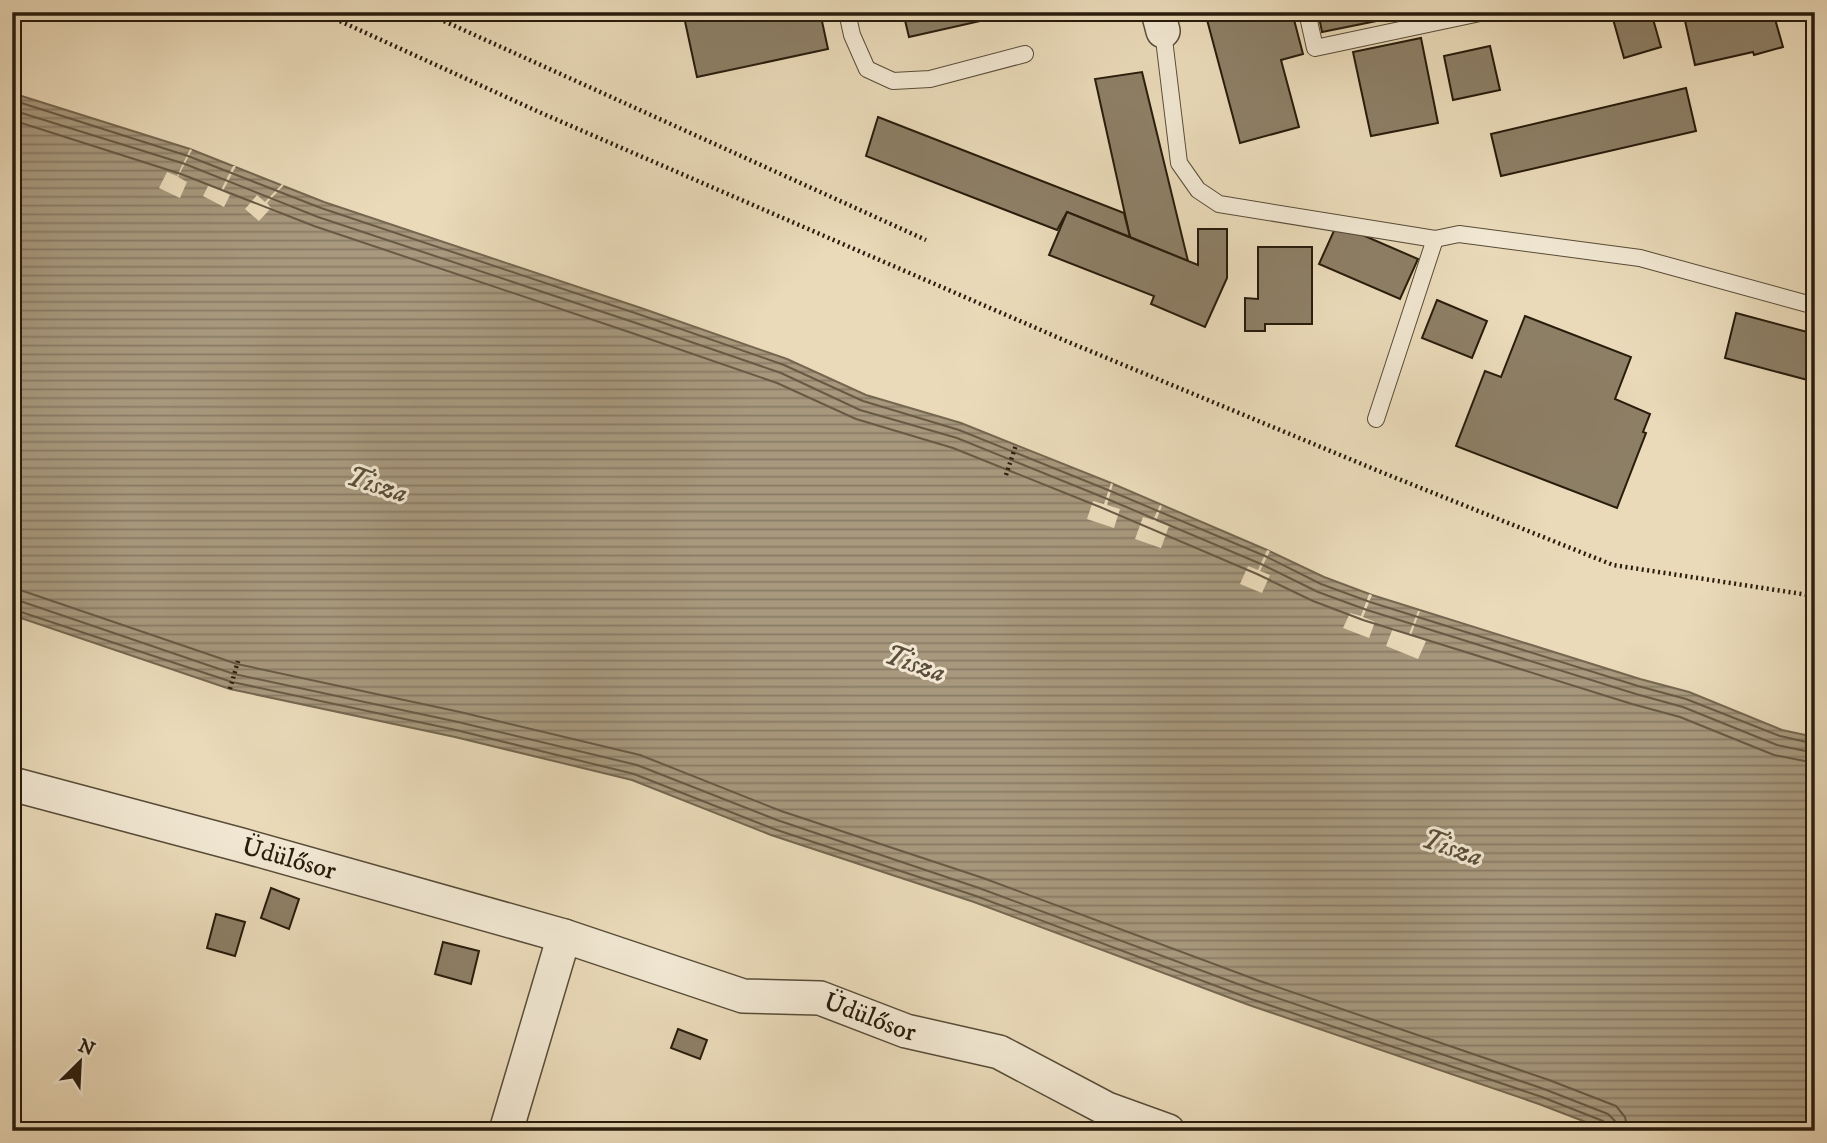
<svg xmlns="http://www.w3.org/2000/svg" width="1827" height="1143" font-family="'IM FELL DW Pica',serif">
  <defs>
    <pattern id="water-rules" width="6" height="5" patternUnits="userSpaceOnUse" patternTransform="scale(1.75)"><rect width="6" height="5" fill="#a8997e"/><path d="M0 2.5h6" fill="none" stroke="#897c66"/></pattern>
  </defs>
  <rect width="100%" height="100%" fill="#eadab9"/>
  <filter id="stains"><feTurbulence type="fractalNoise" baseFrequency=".00286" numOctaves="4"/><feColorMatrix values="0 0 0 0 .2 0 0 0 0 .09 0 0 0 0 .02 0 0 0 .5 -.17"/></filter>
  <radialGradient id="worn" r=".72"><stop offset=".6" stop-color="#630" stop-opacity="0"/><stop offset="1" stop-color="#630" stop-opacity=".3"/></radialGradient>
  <polygon fill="url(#water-rules)" stroke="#756750" stroke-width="2" points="12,93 190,149 324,202 641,308 787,359 866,395 961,423 1111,483 1267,550 1324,577 1372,595 1640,679 1689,692 1782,730 1815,737 1815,1131 1609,1131 1539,1104 1249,1005 974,902 771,835 632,780 455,737 230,689 12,615"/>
  <g fill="#eadab9">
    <polygon points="190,149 192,150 178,177 187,182 180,198 159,188 167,172 177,176"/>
    <polygon points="233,166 236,166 223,191 230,195 224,207 203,196 209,184 221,190"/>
    <polygon points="282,184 284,185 267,203 271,208 259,221 245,209 257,195 265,202"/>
    <polygon points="1111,483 1113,484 1107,505 1120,509 1114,528 1087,519 1093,501 1104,504"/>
    <polygon points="1160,505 1162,506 1156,521 1169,526 1161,548 1135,539 1143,517 1153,520"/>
    <polygon points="1267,550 1270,551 1260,571 1270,575 1262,593 1240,584 1248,566 1258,570"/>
    <polygon points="1369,594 1372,595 1363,617 1375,622 1369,638 1343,628 1350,613 1361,616"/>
    <polygon points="1418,611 1420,611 1411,635 1426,641 1418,659 1386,646 1393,628 1409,634"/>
  </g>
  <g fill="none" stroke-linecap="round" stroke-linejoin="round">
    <g stroke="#685a45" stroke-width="2">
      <polyline points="12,100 188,156 321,208 638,314 784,365 863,401 959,430 1108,490 1265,556 1321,584 1370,602 1638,686 1686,699 1780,736 1815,744"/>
      <polyline points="12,110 185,164 318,217 636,323 781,373 860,410 957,438 1105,498 1261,564 1318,592 1367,610 1636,694 1683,707 1777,745 1815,753"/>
      <polyline points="12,120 181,174 314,226 632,333 777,383 856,419 953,448 1100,507 1257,574 1313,601 1363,620 1632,704 1680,717 1774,755 1815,763"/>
      <polyline points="12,590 23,591 237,664 460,712 640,755 781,811 983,878 1257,980 1549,1080 1616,1106 1625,1117 1628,1131"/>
      <polyline points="12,600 20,601 234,674 458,722 637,765 777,820 979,888 1254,990 1544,1089 1608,1114 1615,1121 1617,1131"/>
      <polyline points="12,609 232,682 456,730 634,774 774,829 976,896 1251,999 1542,1097 1603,1121 1608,1125 1608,1131"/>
    </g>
  </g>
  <g fill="#8d7f66" stroke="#281c0c" stroke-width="2">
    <polygon points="683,12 820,12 828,49 697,77"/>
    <polygon points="903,12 1020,12 909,37"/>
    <polygon points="1222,12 1292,12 1303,54 1281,60 1299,127 1240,143 1206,16"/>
    <polygon points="1318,12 1421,12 1322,32"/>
    <polygon points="1611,12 1651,12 1661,47 1624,58"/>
    <polygon points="1683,12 1773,12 1783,47 1754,55 1753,52 1695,65"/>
    <polygon points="1421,38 1438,123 1371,136 1353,52"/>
    <polygon points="1490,46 1500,90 1453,100 1444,56"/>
    <polygon points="1142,72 1188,261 1130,237 1095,79"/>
    <polygon points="1686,88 1696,131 1501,176 1491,134"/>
    <polygon points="878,117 1124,213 1130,237 1067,212 1057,230 866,156"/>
    <polygon points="1067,212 1198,265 1198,229 1227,229 1227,278 1205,327 1151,304 1154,296 1049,255"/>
    <polygon points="1337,224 1418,259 1400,299 1319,264"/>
    <polygon points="1258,247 1312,247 1312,324 1265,324 1265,331 1245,331 1245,298 1258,299"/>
    <polygon points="1437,300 1487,321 1472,358 1422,338"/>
    <polygon points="1736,313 1815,334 1815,382 1725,358"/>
    <polygon points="1525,316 1631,357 1615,399 1650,414 1643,432 1646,433 1617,508 1456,446 1485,371 1501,377"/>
    <polygon points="271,888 299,899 289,929 261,918"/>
    <polygon points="216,914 245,922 235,956 207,948"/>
    <polygon points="443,942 479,951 471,984 435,974"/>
    <polygon points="678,1029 707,1040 700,1059 671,1048"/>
  </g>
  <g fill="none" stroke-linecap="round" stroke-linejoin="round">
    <defs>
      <g id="lane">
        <polyline points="847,12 852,35 867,69 893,81 930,79 1025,54"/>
        <polyline points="1307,12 1315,48 1480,13"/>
        <polyline points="1163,31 1179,163 1198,190 1219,204 1435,239 1459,234 1640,258 1815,306"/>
        <polyline points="1376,419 1435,239"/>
      </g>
      <g id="street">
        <polyline points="1158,12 1163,31"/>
        <path id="s1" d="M12,784L241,845L564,936L743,996L820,998L906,1031L999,1052L1107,1109L1168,1131"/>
        <polyline points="506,1131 564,936"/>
      </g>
    </defs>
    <use href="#lane" stroke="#584c37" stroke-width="18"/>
    <use href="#street" stroke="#584c37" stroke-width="36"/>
    <g stroke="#281c0c" stroke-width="4.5" stroke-dasharray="2 3.5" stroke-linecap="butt">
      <polyline points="320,12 539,112 1066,341 1381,472 1613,565 1815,596"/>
      <polyline points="424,12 926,240"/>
      <polyline points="1006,475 1016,445"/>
      <polyline points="230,689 238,661"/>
    </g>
    <use href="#lane" stroke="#f1e7d2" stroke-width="16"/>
    <use href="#street" stroke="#f1e7d2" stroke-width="33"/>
  </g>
  <g text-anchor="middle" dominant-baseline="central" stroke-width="6" stroke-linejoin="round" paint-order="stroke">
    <g font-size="26" fill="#281c0c" stroke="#f1e7d2">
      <text stroke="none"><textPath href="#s1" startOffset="287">Üdülősor</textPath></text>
      <text stroke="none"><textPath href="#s1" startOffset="892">Üdülősor</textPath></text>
    </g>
    <g font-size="28" font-style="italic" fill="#5b4e3a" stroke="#f1e7d2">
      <text transform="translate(377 485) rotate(18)">Tisza</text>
      <text transform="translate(915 664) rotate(19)">Tisza</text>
      <text transform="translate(1452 848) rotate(19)">Tisza</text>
    </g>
  </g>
  <rect width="1827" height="1143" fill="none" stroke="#eadab9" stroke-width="42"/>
  <rect x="14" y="14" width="1799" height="1115" fill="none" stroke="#281c0c" stroke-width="3.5"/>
  <rect x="21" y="21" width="1785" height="1101" fill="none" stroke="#281c0c" stroke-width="2"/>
  <g transform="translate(80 1062) rotate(24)" stroke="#f1e7d2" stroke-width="5" paint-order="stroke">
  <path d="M0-5L12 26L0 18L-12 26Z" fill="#281c0c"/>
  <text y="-10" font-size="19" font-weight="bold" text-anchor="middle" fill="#281c0c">N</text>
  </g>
  <rect width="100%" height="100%" filter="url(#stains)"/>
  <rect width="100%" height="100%" fill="url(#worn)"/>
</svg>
